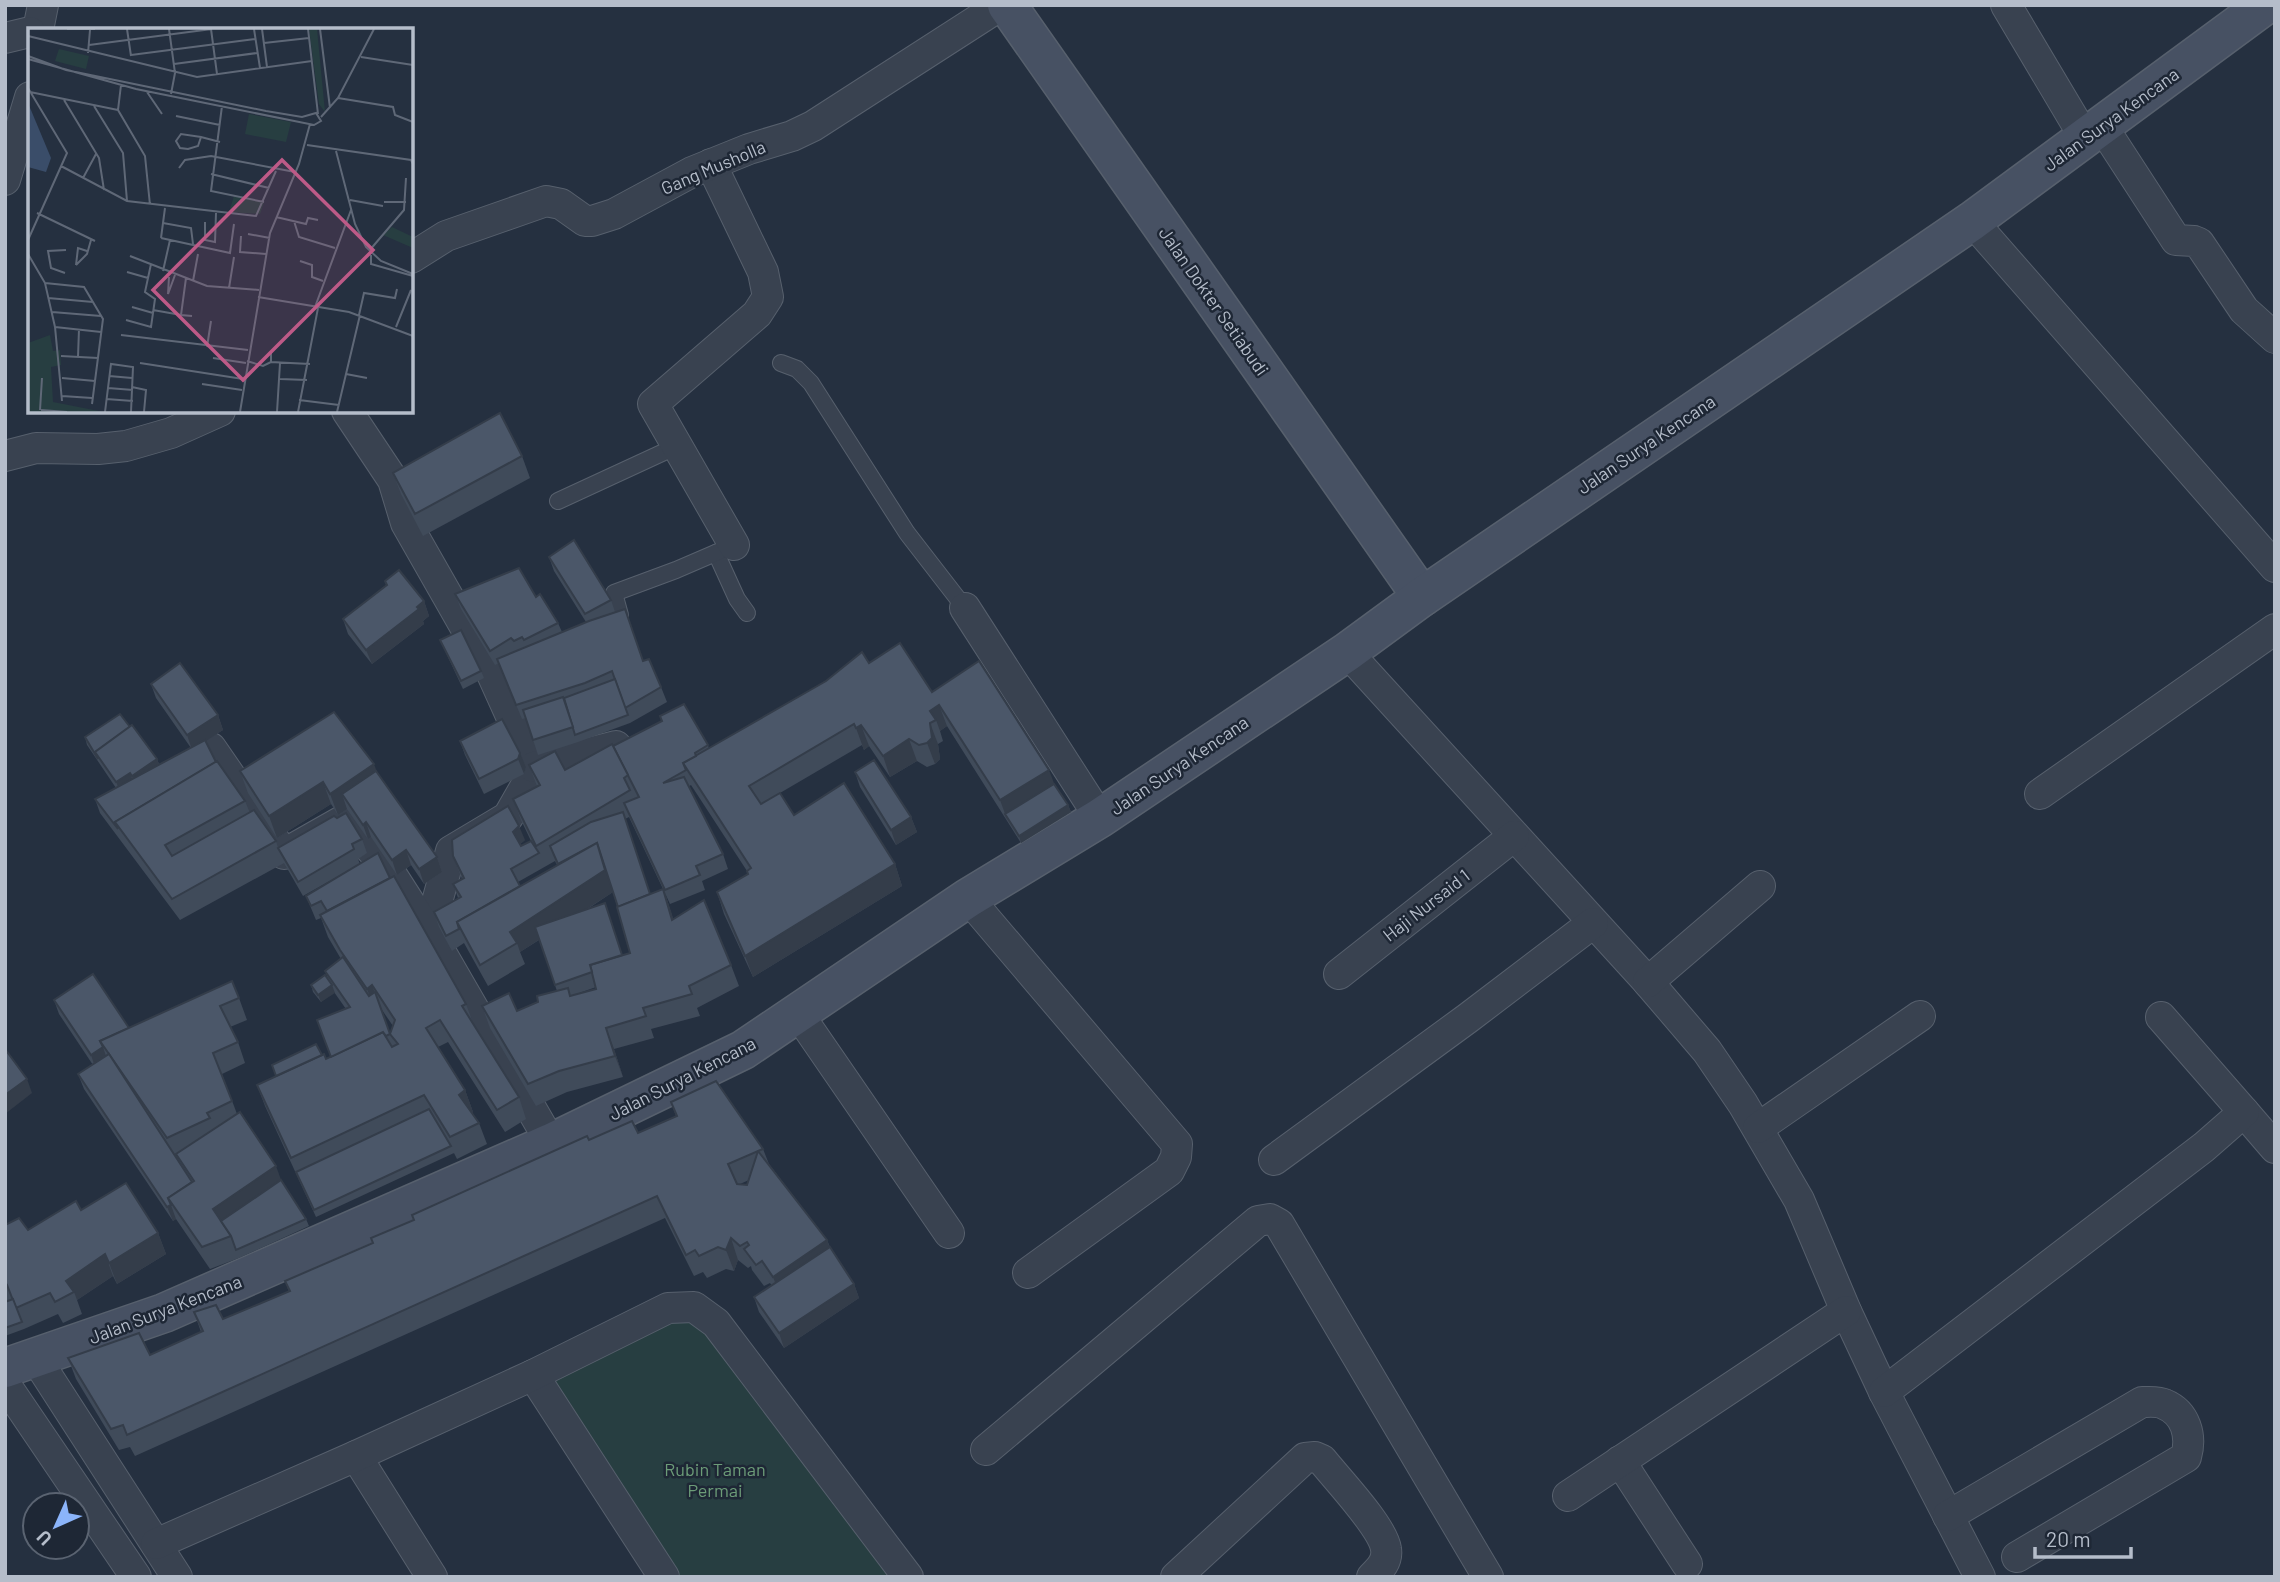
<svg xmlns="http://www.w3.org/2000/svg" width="2280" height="1582" font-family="Barlow,sans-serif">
  <rect width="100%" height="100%" fill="#253040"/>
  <polygon fill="#273e41" points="694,1307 912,1577 664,1577 533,1375"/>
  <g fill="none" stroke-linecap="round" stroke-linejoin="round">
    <defs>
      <g id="lane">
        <polyline points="781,363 797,369 811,383 907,533 965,608"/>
        <polyline points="558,501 677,446"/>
        <polyline points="716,553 737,599 747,613"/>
        <polyline points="610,625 617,621 620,615 614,593 676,570 734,545"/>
      </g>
      <g id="street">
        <polyline points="2006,5 2085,138"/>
        <polyline points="38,30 43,5"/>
        <polyline points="5,38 30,32"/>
        <polyline points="2102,126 2176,240 2194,241 2199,243 2244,310 2275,338"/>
        <polyline points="711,164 763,272 768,297 757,314 653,404 734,545"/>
        <polyline points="5,180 30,97"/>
        <polyline points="1972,221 2275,567"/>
        <polyline points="411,258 446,236 546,201 561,204 585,221 592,221 614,214 692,172 749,149 792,136 813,126 1001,5"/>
        <polyline points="347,411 393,480 406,523 492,674 534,767 532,775 508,817 451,851 432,920 436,944"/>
        <polyline points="5,456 36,448 98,449 126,446 171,433 220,411"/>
        <polyline points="965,608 1100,818"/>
        <polyline points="1347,652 1648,982 1707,1051 1743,1104 1799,1200 1846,1311 1884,1392 1980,1577"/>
        <polyline points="211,748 284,854 344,820 350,820 367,845 386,866 436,944 551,1143"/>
        <polyline points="534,767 616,746"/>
        <polyline points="2040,794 2275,629"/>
        <polyline points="968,898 1177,1144 1176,1157 1169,1171 1028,1273"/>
        <polyline points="1339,974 1514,836"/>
        <polyline points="1648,982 1760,886"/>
        <polyline points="797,1012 949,1233"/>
        <polyline points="2244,1112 2275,1148"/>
        <polyline points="1758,1128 1920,1016"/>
        <polyline points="1274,1160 1468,1018 1593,923"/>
        <polyline points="35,1357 177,1577"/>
        <polyline points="533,1375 664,1577"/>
        <polyline points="5,1384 136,1577"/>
        <polyline points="1884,1392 2204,1147 2244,1112 2161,1017"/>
        <polyline points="986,1450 1258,1221 1270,1219 1279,1224 1488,1577"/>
        <polyline points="356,1456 432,1577"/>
        <polyline points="1620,1461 1687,1564"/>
        <polyline points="1568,1496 1846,1311"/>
        <path d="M1948,1516L2142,1402C2149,1402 2158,1401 2164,1404C2186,1413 2192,1436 2186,1457L2017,1557"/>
        <polyline points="156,1544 356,1456 533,1375 668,1308 694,1307 716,1323 908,1577"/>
        <path d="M1176,1577L1305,1458L1315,1457L1322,1460C1337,1479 1383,1527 1386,1549C1388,1561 1380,1569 1372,1577"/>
      </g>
      <g id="secondary">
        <polyline points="1007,5 1422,597"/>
        <polyline points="5,1368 164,1313 551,1143 743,1050 968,898 1100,818 1347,652 1422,597 1972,221 2265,5"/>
      </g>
    </defs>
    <use href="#lane" stroke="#57606d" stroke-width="18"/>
    <use href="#street" stroke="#57606d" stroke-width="32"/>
    <use href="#secondary" stroke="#57606d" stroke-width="41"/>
    <use href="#lane" stroke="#394250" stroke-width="16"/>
    <use href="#street" stroke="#394250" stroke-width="30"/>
    <use href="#secondary" stroke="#475163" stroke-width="38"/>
  </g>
  <g fill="#404b5a" fill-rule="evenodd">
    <polygon points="522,456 530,478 423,536 401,494 393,473"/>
    <polygon points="549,557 611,600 615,612 643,661 661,687 667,702 630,723 578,742 538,755 526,718 522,719 499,663 495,665 461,609 455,594 536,597 558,623 562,632 586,622 554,571"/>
    <polygon points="385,581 424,601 429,616 423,621 424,624 372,664 348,634 343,619 386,585"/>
    <polygon points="440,640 481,671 484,678 463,689"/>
    <path d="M869,663L932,692L1054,784L1068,805L1071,812L1021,843L947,726L940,731L943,741L938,744L940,759L935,764L927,767L917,761L890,777L869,746L864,750L862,745L780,793L794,815L895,864L902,886L753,977L724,914L717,892L748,874L747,871L691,785L688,787L723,854L728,869L702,881L705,890L670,904L665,893L673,919L731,965L739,986L697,1008L700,1016L651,1029L654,1038L614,1049L623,1077L567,1092L536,1106L490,1028L482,1006L517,1011L538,1002L557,991L539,940L520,952L525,964L488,986L464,943L452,951L439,927L434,912L458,898L453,884L462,879L453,856L525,840L520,844L521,846L531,841L521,820L513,799L537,786L529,765L565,770L613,746L708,745L709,749ZM629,817L663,889L650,894L625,819ZM555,861L557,865L520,886L518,882ZM613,892L630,953L623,955L586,910ZM596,987V989L571,996Z"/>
    <polygon points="151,684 218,715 223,730 205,741 216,762 245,801 250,813 276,841 278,848 362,839 367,853 358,859 360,864 303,896 284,863 180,920 100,813 95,799 116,788 87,745 85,737 157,759 159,764 191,748 156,698"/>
    <polygon points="502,719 526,767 524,774 484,794 465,755 460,741"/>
    <polygon points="240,771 376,771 437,857 442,872 424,884 411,865 397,875 371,837 368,839 347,809 338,815 331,804 277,838 248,793"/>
    <polygon points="855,772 911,817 917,832 896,845 860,787"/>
    <path d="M390,878L466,1004L473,1023L519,1097L526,1119L505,1132L448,1042L438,1047L465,1090L473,1112L472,1113L479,1123L487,1144L457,1159L453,1151L454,1153L316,1217L265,1106L257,1085L322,1055L326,1059L331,1057L346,1009L334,992L321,1002L313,992L311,985L328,979L325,971L341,959L328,937L321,918L316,920L306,896ZM380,1007L393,1026L390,1034Z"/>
    <polygon points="239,998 247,1020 230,1027 238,1042 245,1063 222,1074 237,1114 306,1219 309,1226 239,1258 210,1269 176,1219 173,1221 84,1089 78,1074 93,1065 59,1014 54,1000 129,1028"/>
    <path d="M671,1102L763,1149L769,1164L827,1240L830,1247L854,1284L859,1298L784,1348L759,1312L754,1297L772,1286L770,1283L764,1286L752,1270L751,1266L748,1268L738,1260L734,1271L726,1269L707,1278L703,1272L694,1276L665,1218L135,1456L130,1447L119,1450L76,1379L68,1358L150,1355L201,1332L194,1312L223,1319L289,1292L285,1281L373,1243L414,1220L589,1140L638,1133L676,1116ZM749,1180L747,1185L740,1184Z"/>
    <polygon points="81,1210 158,1233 166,1254 117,1284 113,1276 77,1300 82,1314 63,1323 58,1314 24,1329 5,1336 5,1225 28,1230"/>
  </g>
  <g fill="#343d4a">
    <polygon points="424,601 429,616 423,621 424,624 372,664 366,650"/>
    <polygon points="939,705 947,726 940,731 936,720 930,711"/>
    <polygon points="218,715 223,730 192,750 187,735"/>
    <polygon points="930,723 938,744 940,759 935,764 927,743"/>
    <polygon points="861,725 869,746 864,750 856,728"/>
    <polygon points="909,739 917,761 890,777 883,756"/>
    <polygon points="520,753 526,767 524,774 518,759"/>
    <polygon points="157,759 162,773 137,790 132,776"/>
    <polygon points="374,764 382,786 342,794 347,809 338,815 330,794"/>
    <polygon points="1049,770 1057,791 1005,814 1008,822 1000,800"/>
    <polygon points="130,773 135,787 122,796 116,782"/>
    <polygon points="323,782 331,804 277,838 269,816"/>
    <polygon points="1068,805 1071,812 1021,843 1019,836"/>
    <polygon points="911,817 917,832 896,845 891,830"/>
    <polygon points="366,822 371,837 368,839 363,825"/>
    <polygon points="519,826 525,840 518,846 513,832"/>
    <polygon points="597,843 613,892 520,952 517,943 510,932"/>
    <polygon points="406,850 411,865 397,875 392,860"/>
    <polygon points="437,857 442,872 424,884 419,869"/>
    <polygon points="895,864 902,886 753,977 745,956"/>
    <polygon points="663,889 671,911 680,942 672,920"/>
    <polygon points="332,985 335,993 321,1002 318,995"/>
    <polygon points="372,985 380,1007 375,1010 367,989"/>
    <polygon points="606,1028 614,1049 623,1077 615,1056"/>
    <polygon points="103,1047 108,1062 96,1070 91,1055"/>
    <polygon points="27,1079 32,1093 5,1114 5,1095"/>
    <polygon points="465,1090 473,1112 467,1116 459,1095"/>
    <polygon points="276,1166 284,1188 222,1230 213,1209"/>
    <polygon points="171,1205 176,1219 173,1221 167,1207"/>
    <polygon points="158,1233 166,1254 117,1284 109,1263"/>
    <polygon points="731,1238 738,1260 734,1271 726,1250"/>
    <polygon points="827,1240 835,1262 781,1298 773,1277"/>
    <polygon points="105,1254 113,1276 77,1300 74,1292 66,1281"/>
    <polygon points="854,1284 859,1298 784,1348 779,1333"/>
  </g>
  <g fill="#4b5769" stroke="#343d4a" stroke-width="2" fill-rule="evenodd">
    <polygon points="500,413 522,456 415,514 393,473"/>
    <polygon points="574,540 611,600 585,614 549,557"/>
    <polygon points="519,568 536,597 540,594 558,623 524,640 522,637 514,641 511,638 490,651 455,594"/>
    <polygon points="399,570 424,601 417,607 419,609 366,650 343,619 387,585 385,581"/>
    <polygon points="625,609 643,661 649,659 661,687 625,708 612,671 585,683 516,705 497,659 589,621"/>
    <polygon points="461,630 481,671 461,681 440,640"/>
    <polygon points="900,643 932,692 979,661 1049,770 1000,800 939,705 930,711 936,720 930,723 932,738 927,743 919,745 909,739 883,756 861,725 856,728 854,724 749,786 761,804 780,793 794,815 844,783 895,864 745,956 717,892 748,874 747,871 751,868 683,763 826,681 862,652 869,663"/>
    <polygon points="180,663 218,715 187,735 151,684"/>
    <polygon points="615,679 628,715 575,735 564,698"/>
    <polygon points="563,697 573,727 533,740 523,710"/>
    <polygon points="684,704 708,745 695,753 696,756 683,763 686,770 663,783 684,777 723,854 696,866 700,875 665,890 624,803 639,797 613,746 662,721 660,716"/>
    <polygon points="334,712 374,764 330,794 323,782 269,816 240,771"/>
    <polygon points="120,714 130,727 95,752 98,759 85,737"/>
    <polygon points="502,719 520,753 518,759 479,779 460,741"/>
    <polygon points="132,725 157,759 132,776 130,773 116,782 95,752"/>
    <polygon points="205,740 216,762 115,822 118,829 95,799"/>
    <polygon points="612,744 628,775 624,778 630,790 536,846 513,799 540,785 529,765 555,751 565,770"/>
    <polygon points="874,760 911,817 891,830 855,772"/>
    <polygon points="217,761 245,801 165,845 172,856 254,810 276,841 172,899 115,822"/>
    <polygon points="376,771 437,857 419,869 406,850 392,860 366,822 363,825 342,794"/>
    <polygon points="1054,784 1068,805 1019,836 1005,814"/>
    <polygon points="508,806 519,826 513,832 521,846 531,841 539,853 511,869 520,886 457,922 459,929 446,936 434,912 461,897 453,884 464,878 453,856 452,840"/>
    <polygon points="623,812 650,894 618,907 597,843 558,864 550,846 591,822"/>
    <polygon points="346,813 362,839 352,844 354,849 298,882 278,848 334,816 337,818"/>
    <polygon points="597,843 605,870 510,932 517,943 480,965 457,922"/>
    <polygon points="378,853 390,878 327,911 321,901 311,906 306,896"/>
    <polygon points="394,876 466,1004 462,1006 519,1097 497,1110 440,1020 426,1028 465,1090 459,1095 479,1123 450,1137 424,1095 291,1158 257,1085 324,1054 326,1059 383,1032 392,1047 398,1044 390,1034 395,1020 372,985 367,989 340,950 320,915"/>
    <polygon points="663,889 672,920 704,900 731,965 689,986 692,994 643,1008 646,1016 606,1028 615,1056 559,1071 528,1084 482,1006 509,993 517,1011 538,1002 537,996 568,988 570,996 596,989 590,965 630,953 617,907"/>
    <polygon points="605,903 622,955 590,965 592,972 555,985 535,927"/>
    <polygon points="343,957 369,996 375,992 390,1034 386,1036 383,1032 331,1057 317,1020 350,1007 325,971"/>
    <polygon points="93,974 129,1028 100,1041 103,1047 91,1055 54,1000"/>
    <polygon points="325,975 332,985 318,995 311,985"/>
    <polygon points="232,981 239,998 220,1006 238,1042 213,1053 232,1101 207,1113 210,1118 167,1138 100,1041"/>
    <polygon points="316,1044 322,1055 276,1076 272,1065"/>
    <polygon points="5,1049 27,1079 5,1095"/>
    <polygon points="109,1054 192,1182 168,1198 171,1205 167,1207 78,1074"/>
    <path d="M716,1081L763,1149L758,1151L827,1240L773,1277L762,1261L756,1265L744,1249L749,1245L747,1242L740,1246L731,1238L726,1250L718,1247L699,1256L695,1250L686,1255L657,1196L127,1435L123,1425L111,1429L68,1358L139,1333L150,1355L203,1331L194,1312L216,1305L223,1319L290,1291L285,1281L373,1243L371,1238L414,1220L412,1215L587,1136L589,1140L632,1121L638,1133L677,1116L671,1102ZM758,1151L747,1185L737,1184L728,1164Z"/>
    <polygon points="429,1109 451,1146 314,1210 296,1172"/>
    <polygon points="240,1112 276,1166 213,1209 231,1236 202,1247 168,1198 194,1181 176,1154"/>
    <polygon points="281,1180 306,1219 236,1250 231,1236 221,1221"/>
    <polygon points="126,1183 158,1233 109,1263 105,1254 66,1281 74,1292 55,1302 50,1293 16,1308 7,1285 5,1286 5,1225 19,1218 28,1230 76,1201 81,1210"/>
    <polygon points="830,1247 854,1284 779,1333 754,1297"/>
    <polygon points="13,1299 22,1322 5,1328 5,1302"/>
  </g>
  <g text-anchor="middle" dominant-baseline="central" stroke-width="5" stroke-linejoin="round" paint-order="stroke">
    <g font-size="18" fill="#b5bdca" stroke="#1e2735">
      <text transform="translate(2111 119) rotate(-36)">Jalan Surya Kencana</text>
      <text transform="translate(713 167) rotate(-23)">Gang Musholla</text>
      <text transform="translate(1214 301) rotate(55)">Jalan Dokter Setiabudi</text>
      <text transform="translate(1646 444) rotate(-34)">Jalan Surya Kencana</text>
      <text transform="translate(1179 765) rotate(-34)">Jalan Surya Kencana</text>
      <text transform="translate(1426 905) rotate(-38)">Haji Nursaid 1</text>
      <text transform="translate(682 1078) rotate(-27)">Jalan Surya Kencana</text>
      <text transform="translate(165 1309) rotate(-21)">Jalan Surya Kencana</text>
    </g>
    <g font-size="18" fill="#6c9c78" stroke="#1e2735">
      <text x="715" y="1469">Rubin Taman<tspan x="715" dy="21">Permai</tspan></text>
    </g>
  </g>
  <g transform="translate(28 28)">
    <rect width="385" height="385" fill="#253040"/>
    <path d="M281,1H289L297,84L291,76ZM31,21L61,28L58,41L27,33ZM221,86L263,94L258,114L217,106ZM206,168L236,174L232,186L201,184ZM364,199L385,209V220L355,207ZM22,307L25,323L32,322L33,337L23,339L25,374L76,384H0V315Z" fill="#273e41"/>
    <path d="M0,75L23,130L18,144L0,139Z" fill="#3a4d69"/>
    <path fill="none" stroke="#5f6877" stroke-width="2" d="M39,1H67M99,1L103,28M141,1L147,45L143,66M183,1L189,46M226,1L232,40M234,1L239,39M280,1L290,86M292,1L302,80M0,8L169,49L284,33M236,15L281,10M61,17L184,1M60,25L62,2M103,27L227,11M0,28L38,42L238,83L274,89L288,85L293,93L286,97L108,61L0,31M333,29L385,37M146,36L229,25M93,57L90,82L117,128L122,177M0,60L39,125L0,212M2,64L90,82M119,64L134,86M310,70L365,79L367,87L385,94M36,72L71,130L76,162M66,78L95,125L99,173M194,78L183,163L236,174M148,88L192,97M293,89L310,70L346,1M173,109L170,118L160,121L152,120L148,113L153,106L173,109L192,114M279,117L383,132L385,136M308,123L327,196L338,219L353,233L385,246M33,138L99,173L228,188L248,143M151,140L157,132L183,128L267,144M183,146L241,160M55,150L68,126M322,172L355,178M356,174H378M9,185L67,213M248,189L278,196L280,190L290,192M266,193L271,209L307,220M177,194V212L187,214L188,185M135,195L163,200L165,216M220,206L242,210M213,208L212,224L238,226M133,210L202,225L206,196M133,210L137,180M341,223L376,182L378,150M0,226L17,255L27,299L34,373M343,227V236L385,248M102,228L179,258L231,262M272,233L284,237V249L295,253M48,237L59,226L63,212M48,237L50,220L59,223M135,243L142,212M99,244L120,250M37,245L23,240L20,223L38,222M141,249L140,266L147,247M158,250L153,287L164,288M165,253L170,226M17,255L56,259L75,291L64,376M201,260L206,229M230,269L321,284L385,308M20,270L65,274M104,279L125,285M287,279L323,182M125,282L153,287M24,284L73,288M331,287L336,265L367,270L369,261M98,292L123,299L127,271L117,264L123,236M27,299L73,304M368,299L383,262M93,307L220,322M179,319L183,293M243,325V334L282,336M33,328L70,330M50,329L51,301M185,330L218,335M219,333L235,338L243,334M112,335L215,351M318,346L339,350M81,348L104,350M34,350L67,353M252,351L279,352M174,356L214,362M104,359L118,362L116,384M80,360L105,362M34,368L64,370M78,371L105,373M271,372L311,377M12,382L14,350M13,382L39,384M77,384L83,336L105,339L103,384M212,384L242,205L271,136L282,96M249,384L252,335M270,384L290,280M309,384L332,287"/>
    <path fill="#bd5a87" fill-opacity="0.15" stroke="#bd5a87" stroke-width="3.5" d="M254,132L345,222L215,352L125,262Z"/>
    <rect width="385" height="385" fill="none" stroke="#b5bdca" stroke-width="3.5"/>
  </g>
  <rect width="2280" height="1582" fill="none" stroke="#b5bdca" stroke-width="14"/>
  <g transform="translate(56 1526) rotate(225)"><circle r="33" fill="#1e2735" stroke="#5a6371" stroke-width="2"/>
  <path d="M0-5L12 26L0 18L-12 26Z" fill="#8bb4fa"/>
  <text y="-10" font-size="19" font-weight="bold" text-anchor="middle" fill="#b5bdca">U</text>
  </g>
  <path d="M2035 1547v10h96v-10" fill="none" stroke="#b5bdca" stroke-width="3.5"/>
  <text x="2046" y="1547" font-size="21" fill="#b5bdca" stroke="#1e2735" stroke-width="5" paint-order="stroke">20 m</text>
</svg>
